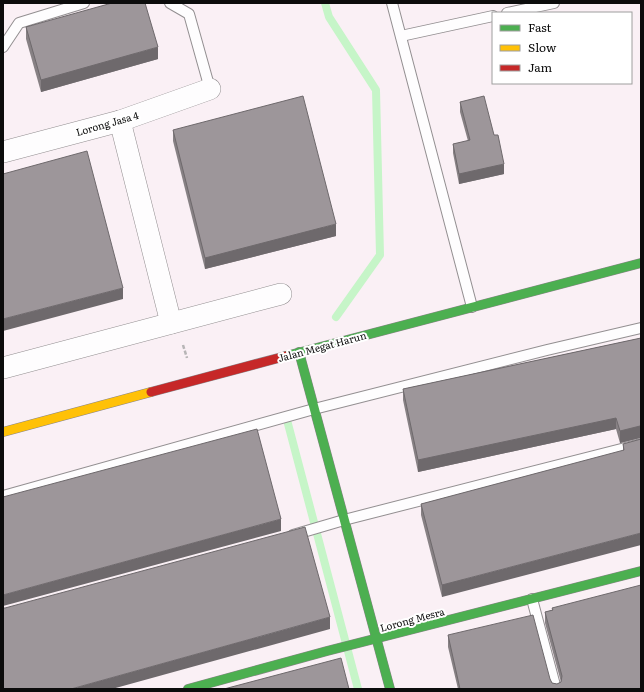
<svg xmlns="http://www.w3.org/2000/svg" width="644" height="692" font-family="Literata,serif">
  <rect width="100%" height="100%" fill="#faf0f5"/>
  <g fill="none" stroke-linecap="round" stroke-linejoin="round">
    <g stroke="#c6f5c8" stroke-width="8">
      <polyline points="325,3 329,17 376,90 380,255 336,317"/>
      <polyline points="287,420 358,689"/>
    </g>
    <defs>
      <g id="lane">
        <polyline points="170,3 189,14 210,89"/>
        <polyline points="392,3 472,307"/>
        <polyline points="507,13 554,3"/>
        <polyline points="401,36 493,16"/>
        <polyline points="3,47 19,23 84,3"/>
        <polyline points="3,496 314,409 547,350 641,328"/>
        <polyline points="293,535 344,520 641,444"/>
        <polyline points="532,599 556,689"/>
      </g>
      <g id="street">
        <polyline points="120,121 171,323"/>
        <polyline points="3,152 120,121 210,89"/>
        <polyline points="3,368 281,294"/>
      </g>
      <g id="fast">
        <polyline points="299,352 390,689"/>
        <polyline points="286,356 641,263"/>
        <polyline points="188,689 327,651 641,571"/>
      </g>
      <polyline id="slow" points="3,432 151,392"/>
      <polyline id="jam" points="151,392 286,356"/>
    </defs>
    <use href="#lane" stroke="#938f91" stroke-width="12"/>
    <use href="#street" stroke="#938f91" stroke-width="22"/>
    <use href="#fast" stroke="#8a8588" stroke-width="10"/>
    <use href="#slow" stroke="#8a8588" stroke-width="10"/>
    <use href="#jam" stroke="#8a8588" stroke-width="10"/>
    <polyline stroke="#b7b5b6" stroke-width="2.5" stroke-dasharray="4 2" stroke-linecap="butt" points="183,345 187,358"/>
    <use href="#lane" stroke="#fefdfe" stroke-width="10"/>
    <use href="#street" stroke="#fefdfe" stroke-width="21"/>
    <use href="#fast" stroke="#4caf50" stroke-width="9"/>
    <use href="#slow" stroke="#ffc107" stroke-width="9"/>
    <use href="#jam" stroke="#c62828" stroke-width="9"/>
  </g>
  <g fill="#878184">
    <polygon points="26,27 158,59 41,92 26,39"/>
    <polygon points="460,102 504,174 459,184 453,153 453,144 468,141 460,112"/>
    <polygon points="173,130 336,236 205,269 173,141"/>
    <polygon points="641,338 641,438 640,438 620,443 616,429 418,472 403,400 403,389"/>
    <polygon points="641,439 442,597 421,515 421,504 623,451 623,444"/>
    <polygon points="552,608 641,689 458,689 448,647 448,635 550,679 552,683 557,684 561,682 545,623 545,612 552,610"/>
  </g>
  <g fill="#6e696c">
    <polygon points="158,47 158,59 41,92 41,80"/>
    <polygon points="504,164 504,174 459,184 459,174"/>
    <polygon points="336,224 336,236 205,269 205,258"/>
    <polygon points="123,288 123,299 3,331 3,319"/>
    <polygon points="616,418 616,429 418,472 418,460"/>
    <polygon points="640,426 640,438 620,443 620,431"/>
    <polygon points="281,519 281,531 3,606 3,595"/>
    <polygon points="641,533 641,545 442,597 442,585"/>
    <polygon points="330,617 330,629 112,689 71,689"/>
  </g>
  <g fill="#9d969a" stroke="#6e696c">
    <polygon points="112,3 145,3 158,47 41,80 26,27"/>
    <polygon points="303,96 336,224 205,258 173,130"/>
    <polygon points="484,96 494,135 498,135 504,164 459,174 453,144 470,140 460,102"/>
    <polygon points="87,151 123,288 3,319 3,174"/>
    <polygon points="641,338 641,427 640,426 620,431 616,418 418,460 403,389"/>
    <polygon points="257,429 281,519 3,595 3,497"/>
    <polygon points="641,439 641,533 442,585 421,504 624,450 623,444"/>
    <polygon points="305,527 330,617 71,689 3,689 3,608 5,608"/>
    <polygon points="641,585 641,689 460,689 448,635 533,615 550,679 552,683 557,684 561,682 562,676 545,612 553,610 552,608"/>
    <polygon points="341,658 349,689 224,689"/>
  </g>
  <g text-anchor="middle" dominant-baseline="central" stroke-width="4" stroke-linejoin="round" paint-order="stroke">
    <g font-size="10" fill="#0c0c0c" stroke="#fff">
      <text transform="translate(107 123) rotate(-16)">Lorong Jasa 4</text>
      <text transform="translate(322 346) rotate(-15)">Jalan Megat Harun</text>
      <text transform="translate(412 619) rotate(-15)">Lorong Mesra</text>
    </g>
  </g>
  <rect width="644" height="692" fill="none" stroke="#0c0c0c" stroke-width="8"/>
  <rect x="492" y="12" width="140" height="72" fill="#ffffff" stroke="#9e9e9e"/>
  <rect x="500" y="25" width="20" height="6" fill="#4caf50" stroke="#9e9e9e"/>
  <text x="528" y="32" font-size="12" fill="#0c0c0c">Fast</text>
  <rect x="500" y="45" width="20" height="6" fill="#ffc107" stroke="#9e9e9e"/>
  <text x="528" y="52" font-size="12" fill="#0c0c0c">Slow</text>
  <rect x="500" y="65" width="20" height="6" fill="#c62828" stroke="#9e9e9e"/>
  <text x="528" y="72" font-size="12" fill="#0c0c0c">Jam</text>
</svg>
